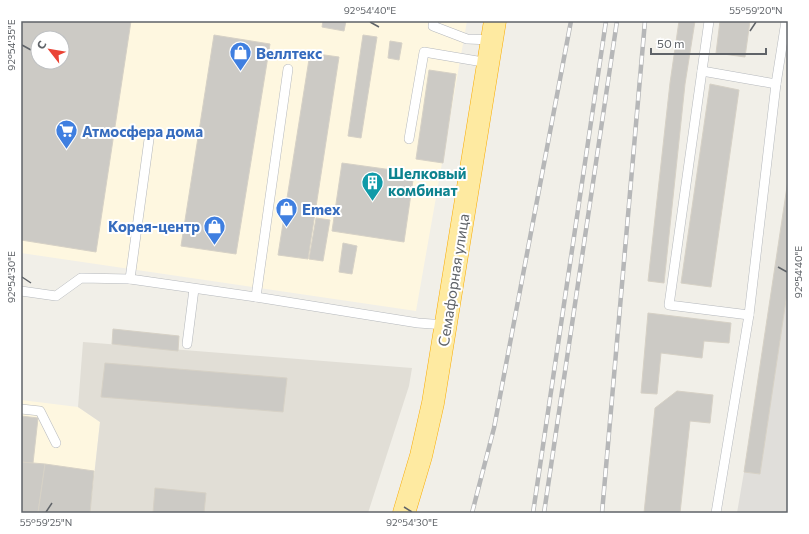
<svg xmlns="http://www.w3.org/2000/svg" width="809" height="534" font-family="Commissioner,sans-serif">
  <rect width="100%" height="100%" fill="#f1efe8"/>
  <g fill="#fef7e0" fill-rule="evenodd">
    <path d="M21,21H467L416,311L21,253ZM38,38H62V62H38Z"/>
    <polygon points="21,400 78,407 100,422 90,513 21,513"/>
  </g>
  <polygon fill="#e0deda" points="788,287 788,513 737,513 744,472 760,474"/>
  <polygon fill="#e1ded6" points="83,342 412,368 409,386 368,513 90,513 100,422 78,407"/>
  <g fill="#cccac5" stroke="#d6d1c6" fill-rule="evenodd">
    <path d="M21,21H131L96,252L21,240ZM38,38H62V62H38Z"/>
    <polygon points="323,21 346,21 344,31 322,27"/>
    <polygon points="679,21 695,21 685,84 664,283 648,281 670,83"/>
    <polygon points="720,21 750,21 745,57 716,53"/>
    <polygon points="214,35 270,44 236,254 181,246"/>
    <polygon points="363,35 377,37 361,138 348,136"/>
    <polygon points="390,41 402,43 399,60 388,58"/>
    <polygon points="310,53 339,57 308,259 278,255"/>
    <polygon points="429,70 456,74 443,163 416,159"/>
    <polygon points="710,84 739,90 711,287 681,283"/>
    <polygon points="342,163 414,173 404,242 332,231"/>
    <polygon points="788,180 788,287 760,474 744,472"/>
    <polygon points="316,218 330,220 323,261 309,259"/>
    <polygon points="343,243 357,246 352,274 339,272"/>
    <polygon points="648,313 731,323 729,343 704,341 702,358 661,353 657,394 641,393"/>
    <polygon points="113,329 179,336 178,351 112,344"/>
    <polygon points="105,363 287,378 283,412 101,397"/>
    <polygon points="677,391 713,395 710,423 690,421 680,513 644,513 655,408"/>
    <polygon points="21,416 38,418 33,463 21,462"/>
    <polygon points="21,462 45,464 38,513 21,513"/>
    <polygon points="45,464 94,471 90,513 38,513"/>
    <polygon points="155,488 206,493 204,513 153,513"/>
  </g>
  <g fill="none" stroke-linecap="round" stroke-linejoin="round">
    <defs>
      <g id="service">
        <polyline points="434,21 433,26 467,39 492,40"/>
        <polyline points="709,21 669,305 749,315"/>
        <polyline points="702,71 776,84"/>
        <polyline points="409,139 424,52 489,63"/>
        <polyline points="130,279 256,297 418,323 446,325"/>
        <polyline points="21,291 56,296 81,278 130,279 150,132"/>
        <polyline points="256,297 288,69"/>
        <polyline points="187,344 194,289"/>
        <polyline points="21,409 40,411 56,443"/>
        <polyline points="716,513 749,315 776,84 786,21"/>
      </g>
      <polyline id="trunk" points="404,513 421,456 433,403 495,21"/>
    </defs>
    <use href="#service" stroke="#b5b8bc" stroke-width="10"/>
    <use href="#trunk" stroke="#f9ab00" stroke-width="23"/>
    <use href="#service" stroke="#fff" stroke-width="9"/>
    <use href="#trunk" stroke="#feeaa1" stroke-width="22"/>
    <defs>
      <g id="rail">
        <polyline points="472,513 494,428 571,21"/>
        <polyline points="533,513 606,21"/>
        <polyline points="544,513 617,21"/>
        <polyline points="602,513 645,21"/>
      </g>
    </defs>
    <use href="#rail" stroke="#b6b7b8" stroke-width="4.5"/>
    <use href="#rail" stroke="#fff" stroke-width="3" stroke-dasharray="9" stroke-linecap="butt"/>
  </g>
  <path fill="none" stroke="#5f6368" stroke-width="1.5" d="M370,22L379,27M750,31L756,22M22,45L31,50M778,267L787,272M22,277L31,283M404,507L412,512M46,512L52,503"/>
  <defs>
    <symbol id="shop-pin" viewBox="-11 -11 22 30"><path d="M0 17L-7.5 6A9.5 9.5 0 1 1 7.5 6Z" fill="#3f7fe0" stroke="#fff"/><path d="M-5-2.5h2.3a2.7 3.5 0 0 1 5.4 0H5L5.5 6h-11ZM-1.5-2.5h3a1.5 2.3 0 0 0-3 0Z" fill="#fff"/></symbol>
    <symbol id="supermarket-pin" viewBox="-11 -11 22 30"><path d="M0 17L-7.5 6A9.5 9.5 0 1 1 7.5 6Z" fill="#3f7fe0" stroke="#fff"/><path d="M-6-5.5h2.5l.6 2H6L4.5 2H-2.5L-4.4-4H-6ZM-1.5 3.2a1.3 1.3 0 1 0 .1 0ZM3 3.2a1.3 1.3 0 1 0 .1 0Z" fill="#fff"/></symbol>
    <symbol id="building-pin" viewBox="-11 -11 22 30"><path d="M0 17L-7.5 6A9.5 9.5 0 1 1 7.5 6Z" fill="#0f9aa8" stroke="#fff"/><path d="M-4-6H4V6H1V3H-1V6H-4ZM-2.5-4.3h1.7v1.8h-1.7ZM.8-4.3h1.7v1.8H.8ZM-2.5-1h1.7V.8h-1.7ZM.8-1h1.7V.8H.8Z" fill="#fff"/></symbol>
  </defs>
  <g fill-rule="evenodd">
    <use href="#shop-pin" x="228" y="40" width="25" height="34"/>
    <use href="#supermarket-pin" x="54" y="118" width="25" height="34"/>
    <use href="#building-pin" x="360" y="170" width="25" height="34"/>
    <use href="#shop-pin" x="274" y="196" width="25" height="34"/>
    <use href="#shop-pin" x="202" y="214" width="25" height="34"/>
  </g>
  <g text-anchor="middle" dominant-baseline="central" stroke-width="4" stroke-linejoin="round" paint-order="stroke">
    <g font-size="15" font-weight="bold" fill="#366cbe" stroke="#fff" text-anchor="start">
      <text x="256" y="53">Веллтекс</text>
      <text x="82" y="131">Атмосфера дома</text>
      <text x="302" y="209">Emex</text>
      <text x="200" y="226" text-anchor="end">Корея-центр</text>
    </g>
    <g font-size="15" font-weight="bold" fill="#0d838f" stroke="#fff" text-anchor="start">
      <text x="388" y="173">Шелковый<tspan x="388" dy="17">комбинат</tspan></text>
    </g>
    <g font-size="15" fill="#5f6368" stroke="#fff">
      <text transform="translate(453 280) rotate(-81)">Семафорная улица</text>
    </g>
  </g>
  <rect width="809" height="534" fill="none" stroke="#ffffff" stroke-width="44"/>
  <g transform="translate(50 50) rotate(301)"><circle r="19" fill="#ffffff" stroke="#bfc1c3"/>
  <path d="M0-3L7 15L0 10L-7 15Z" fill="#ea4335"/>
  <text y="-6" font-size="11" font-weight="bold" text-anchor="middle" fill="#5f6368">С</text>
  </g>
  <path d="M651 48v6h115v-6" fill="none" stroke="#5f6368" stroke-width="2"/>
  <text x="657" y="48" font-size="12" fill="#5f6368" stroke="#ffffff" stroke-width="3" paint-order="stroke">50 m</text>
  <rect x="22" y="22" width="765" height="490" fill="none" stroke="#5f6368" stroke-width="1.5"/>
  <g font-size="10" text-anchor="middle" fill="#5f6368">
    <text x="370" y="14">92°54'40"E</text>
    <text x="756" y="14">55°59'20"N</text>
    <text transform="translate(11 45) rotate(-90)" y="4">92°54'35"E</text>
    <text transform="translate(798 272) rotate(-90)" y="4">92°54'40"E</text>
    <text transform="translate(11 277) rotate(-90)" y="4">92°54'30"E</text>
    <text x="46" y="526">55°59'25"N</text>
    <text x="412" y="526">92°54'30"E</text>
  </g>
</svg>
